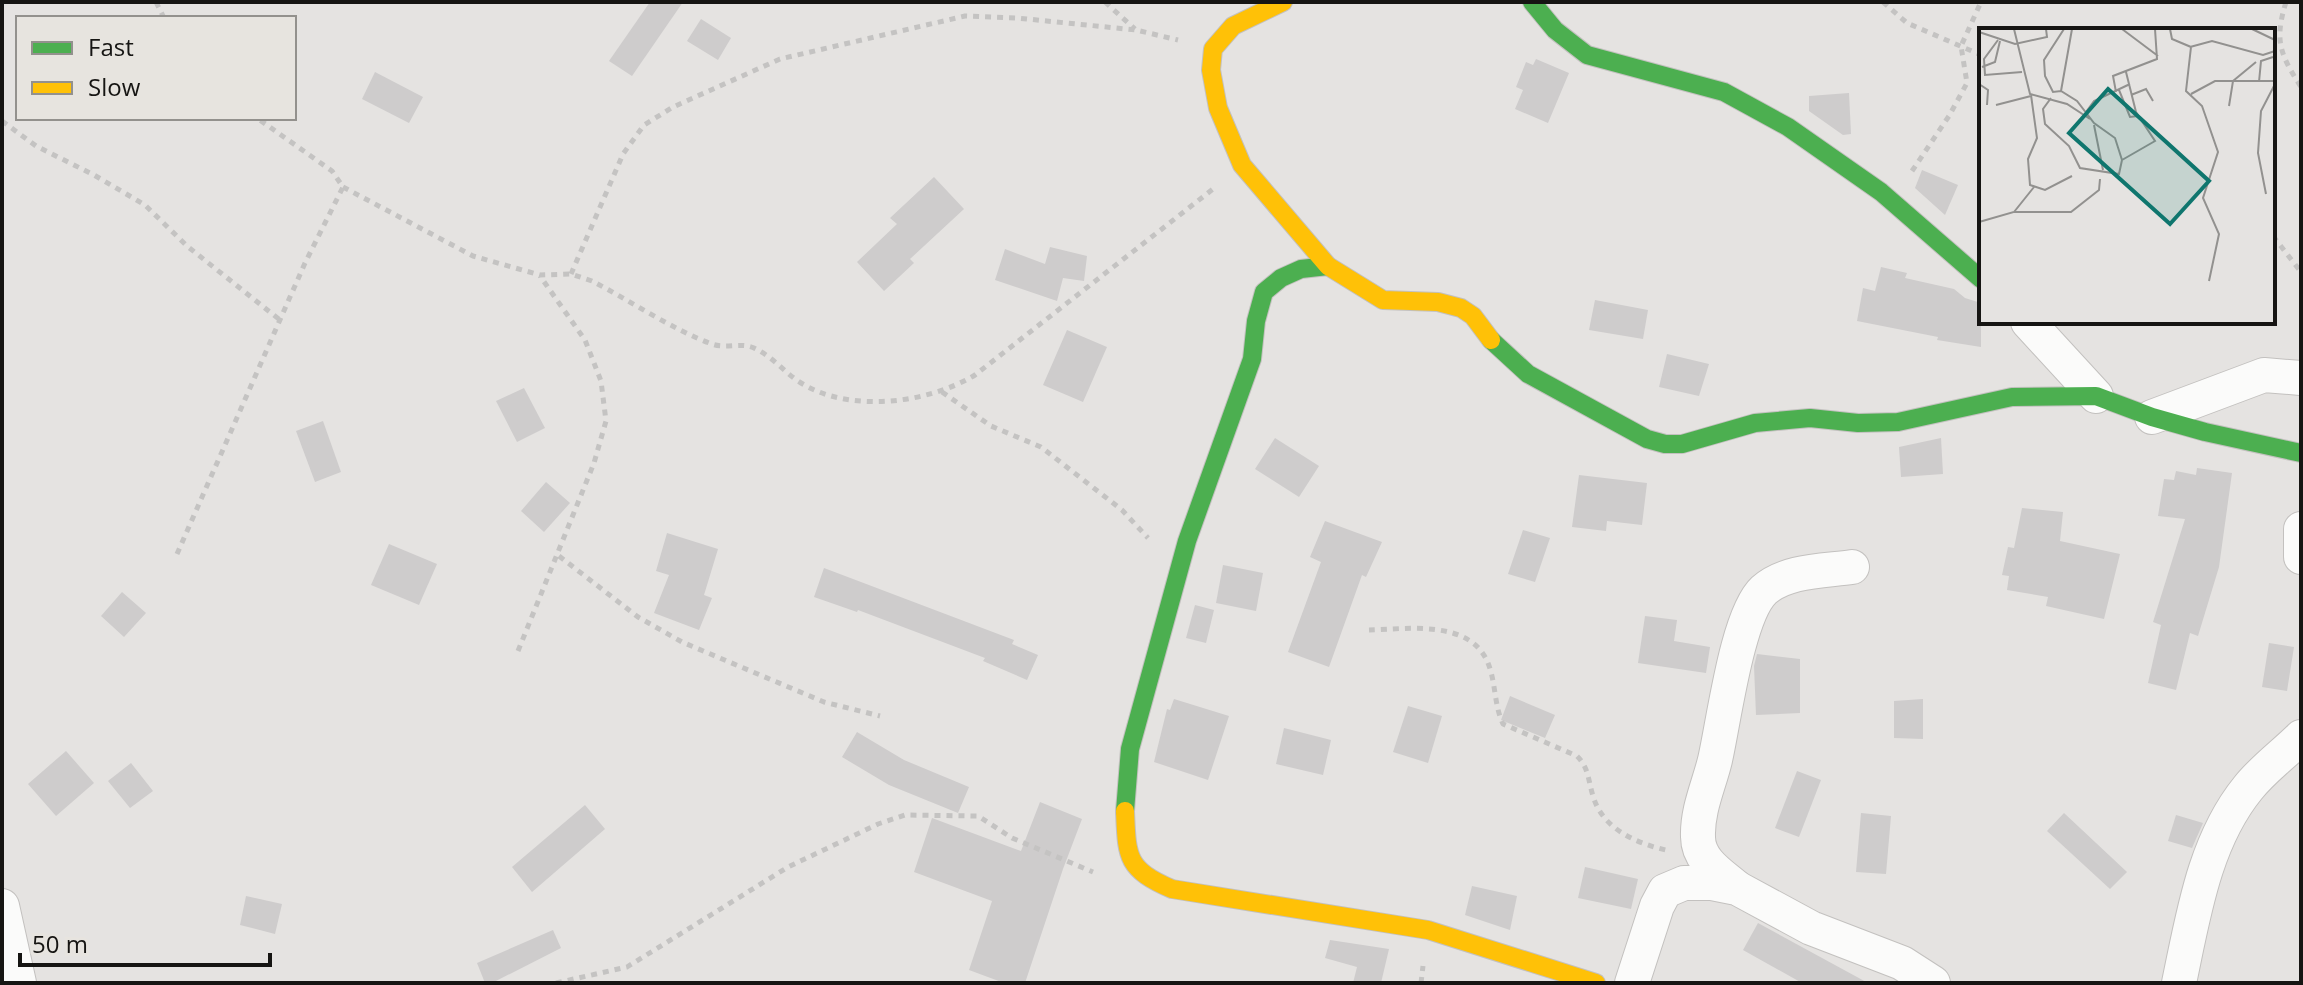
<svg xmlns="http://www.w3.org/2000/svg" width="2303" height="985" font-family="'Open Sans',sans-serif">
  <rect width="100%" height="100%" fill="#e5e3e1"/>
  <g fill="#cecccc">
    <polygon points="650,2 683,2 632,76 609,61"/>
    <polygon points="701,19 731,38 718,60 687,41"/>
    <polygon points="1536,59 1569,73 1548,123 1515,109 1523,90 1516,87 1526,62 1533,65"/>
    <polygon points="375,72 423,97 409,123 362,99"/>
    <polygon points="1849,93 1851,134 1843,135 1809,111 1809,96"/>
    <polygon points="1922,170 1958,185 1945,215 1915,188"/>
    <polygon points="934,177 964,209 910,259 914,263 884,291 857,262 897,224 890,218"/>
    <polygon points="1050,247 1087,256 1084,281 1063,278 1057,301 995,280 1005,249 1045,264"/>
    <polygon points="1881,267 1907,273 1905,278 1954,289 1965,298 1981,303 1981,347 1937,340 1938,337 1857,321 1863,288 1875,291"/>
    <polygon points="1595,300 1648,310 1643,339 1589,330"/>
    <polygon points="1067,330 1107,347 1083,402 1043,385"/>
    <polygon points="1667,354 1709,364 1699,396 1659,387"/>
    <polygon points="524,388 545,428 517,442 496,401"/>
    <polygon points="323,421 341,472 315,482 296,431"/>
    <polygon points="1275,438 1319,466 1299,497 1255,469"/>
    <polygon points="1941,438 1943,474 1901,477 1899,447"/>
    <polygon points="2197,468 2232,473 2219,567 2198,636 2190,633 2176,690 2148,683 2161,625 2153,622 2185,519 2158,516 2164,479 2174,480 2176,471 2196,475"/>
    <polygon points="1579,475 1647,483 1642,525 1607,521 1606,531 1572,527"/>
    <polygon points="546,482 570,503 544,532 521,511"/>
    <polygon points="2022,508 2063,512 2060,541 2120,554 2104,619 2046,606 2048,597 2007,590 2009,576 2002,575 2008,547 2014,548"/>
    <polygon points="1325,521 1382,542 1366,577 1362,575 1329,667 1288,652 1321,562 1310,557"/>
    <polygon points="1523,530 1550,538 1535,582 1508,574"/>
    <polygon points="667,533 718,549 704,595 712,598 699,630 654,613 669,575 656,571"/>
    <polygon points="389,544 437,564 419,605 371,585"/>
    <polygon points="1223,565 1263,573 1256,611 1216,603"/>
    <polygon points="824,568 1014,640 1012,644 1038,655 1027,680 983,661 985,658 858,610 857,612 814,597"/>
    <polygon points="122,592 146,613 124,637 101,616"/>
    <polygon points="1195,605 1214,610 1206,643 1186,638"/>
    <polygon points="1645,616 1677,620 1674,641 1710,647 1706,673 1638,663"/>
    <polygon points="2269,643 2294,647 2287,691 2262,687"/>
    <polygon points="1757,654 1800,659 1800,713 1756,715 1754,666"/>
    <polygon points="1510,696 1555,715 1545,738 1501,720"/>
    <polygon points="1174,699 1229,716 1208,780 1154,762 1167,709 1170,710"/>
    <polygon points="1923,699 1923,739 1894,738 1894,701"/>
    <polygon points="1408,706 1442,716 1428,763 1393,752"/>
    <polygon points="1284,728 1331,740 1323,775 1276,764"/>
    <polygon points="857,732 904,760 969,787 958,813 889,785 842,757"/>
    <polygon points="66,751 94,783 56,816 28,784"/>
    <polygon points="131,763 153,791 130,808 108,781"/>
    <polygon points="1797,771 1821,780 1799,837 1775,828"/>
    <polygon points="1040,802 1082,819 1063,869 1025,983 1004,983 969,970 992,901 914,872 932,818 1021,851"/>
    <polygon points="585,805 605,829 532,892 512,867"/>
    <polygon points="1861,813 1891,816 1886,874 1856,872"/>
    <polygon points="2064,813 2127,872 2110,889 2047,831"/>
    <polygon points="2176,815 2203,823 2192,848 2168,841"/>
    <polygon points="1585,867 1638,879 1631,909 1578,898"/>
    <polygon points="1472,886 1517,896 1510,930 1465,915"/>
    <polygon points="246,896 282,904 275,934 240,925"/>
    <polygon points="1758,923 1868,983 1802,983 1743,950"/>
    <polygon points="553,930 561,948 492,983 485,983 477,963"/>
    <polygon points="1330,940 1389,949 1381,983 1353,983 1357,967 1325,958"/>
  </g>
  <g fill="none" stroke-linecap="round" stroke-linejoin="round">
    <defs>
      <g id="street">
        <polyline points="2028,322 2096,396"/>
        <polyline points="2152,417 2264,375 2301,378"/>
        <polyline points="2301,529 2301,557"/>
        <path d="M1737,888C1721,874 1698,861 1698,837C1697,810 1709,785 1715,760C1724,721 1737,615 1764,590C1787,570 1824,571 1852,567"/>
        <polyline points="2,906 19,983"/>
        <polyline points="1632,983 1657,906 1665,891 1684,883 1712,883 1737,888 1811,928 1902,963 1933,983"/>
        <path d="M2179,983C2193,917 2204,842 2248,788C2263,769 2284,754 2301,737"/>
      </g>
      <g id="fast">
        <polyline points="1532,2 1555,30 1587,55 1724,92 1788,127 1881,192 1981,279"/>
        <polyline points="1491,340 1528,374 1647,439 1665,444 1682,444 1755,423 1810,418 1858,423 1898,422 2012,397 2096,396 2152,417 2205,432 2301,453"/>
        <polyline points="1125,811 1130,749 1187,541 1252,359 1256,321 1264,292 1281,278 1301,269 1328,266"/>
      </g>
      <g id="slow">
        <polyline points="1283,2 1233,26 1213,49 1211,70 1218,108 1242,165 1328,266 1383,300 1438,302 1461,308 1473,316 1491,340"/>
        <path d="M1125,811C1127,857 1126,869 1172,889L1428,930L1596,983"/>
      </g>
    </defs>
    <use href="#street" stroke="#c3c1bf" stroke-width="36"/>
    <use href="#fast" stroke="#c3c1bf" stroke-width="20"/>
    <use href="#slow" stroke="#c3c1bf" stroke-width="20"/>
    <g stroke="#c4c3c2" stroke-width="5" stroke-dasharray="6 6" stroke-linecap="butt">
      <polyline points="156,2 164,18"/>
      <polyline points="1105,2 1135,29"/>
      <polyline points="1883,2 1907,23 1981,55"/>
      <path d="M2286,2C2274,41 2280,54 2301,87"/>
      <polyline points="2,121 36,146 94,175 145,205 187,246 280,320"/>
      <polyline points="1912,171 1949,116 1967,83 1961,46 1981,2"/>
      <path d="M343,187L473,256L540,275L571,274L592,281C629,300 673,330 712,344C725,349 741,342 754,348C773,357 782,370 798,381C847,414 927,404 975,375L1213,189"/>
      <polyline points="2273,236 2301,272"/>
      <polyline points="571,274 623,154 644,125 673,107 780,59 965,16 1017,18 1136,30 1178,40"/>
      <polyline points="942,392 991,426 1041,447 1122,510 1148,538"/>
      <polyline points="177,554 305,263 343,187 332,171 257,118"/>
      <polyline points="559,556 638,617 682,642 824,702 880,716"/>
      <path d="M1369,630C1407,629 1470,619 1488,663C1496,683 1494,705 1503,724L1577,756C1589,768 1588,780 1593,796C1602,828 1635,843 1666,850"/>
      <polyline points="518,651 594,463 606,421 601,381 585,340 540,276"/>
      <polyline points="556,983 627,967 788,867 878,824 905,815 978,816 1012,838 1093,872"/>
      <polyline points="1421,983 1423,966"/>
    </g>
    <use href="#street" stroke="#fbfbfa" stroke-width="34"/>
    <use href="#fast" stroke="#4caf50" stroke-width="18"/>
    <use href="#slow" stroke="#ffc107" stroke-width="18"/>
  </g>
  <g transform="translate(1979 28)">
    <rect width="296" height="296" fill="#e5e3e1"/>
    <path fill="none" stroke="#92918f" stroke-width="2" d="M35,1L51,66L88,76L111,91M143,1L179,28M191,1L193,11L212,19L207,63L223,78L239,124L224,170L240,206L230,253M273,1L296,12M0,4L36,16L68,9L67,1M19,12L5,31L6,47L43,44M211,19L233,13L284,27L296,23M3,39L16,34L21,13M280,54L282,33L294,29M0,56L9,62L8,77M140,62L151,89L159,88M82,63L93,1M137,64L134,48L178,31L176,1M212,66L236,53H296M52,67L58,110L49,131L51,157L66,162L93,148M152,67L167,61L174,73M72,70L64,81L66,96L90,118L101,140L140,146L143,132L136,110L115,95L98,73L82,63L74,64L66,48L65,32L85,1M17,77L52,68M250,78L254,53L277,34M107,84L115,73L151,56M115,97L124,142M143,132L176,113L157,84L147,44M287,166L279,125L282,83L296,56M35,184H92L120,162L121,151M0,194L35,184L55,159"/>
    <path fill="#0f766e" fill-opacity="0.15" stroke="#0f766e" stroke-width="4" d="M129,61L230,153L191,196L90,105Z"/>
    <rect width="296" height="296" fill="none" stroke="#161513" stroke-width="4"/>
  </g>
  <rect width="2303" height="985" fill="none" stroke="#161513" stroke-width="8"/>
  <rect x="16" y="16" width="280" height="104" fill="#e7e4df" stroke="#93918d" stroke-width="2"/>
  <rect x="32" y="42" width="40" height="12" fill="#4caf50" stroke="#93918d" stroke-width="2"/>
  <text x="88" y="56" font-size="24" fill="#161513">Fast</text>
  <rect x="32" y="82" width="40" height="12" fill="#ffc107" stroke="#93918d" stroke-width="2"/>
  <text x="88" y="96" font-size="24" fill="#161513">Slow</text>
  <path d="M20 953v12h250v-12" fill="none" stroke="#161513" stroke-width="4"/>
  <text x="32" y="953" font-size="24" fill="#161513" stroke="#e7e4df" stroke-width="6" paint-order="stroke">50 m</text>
</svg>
